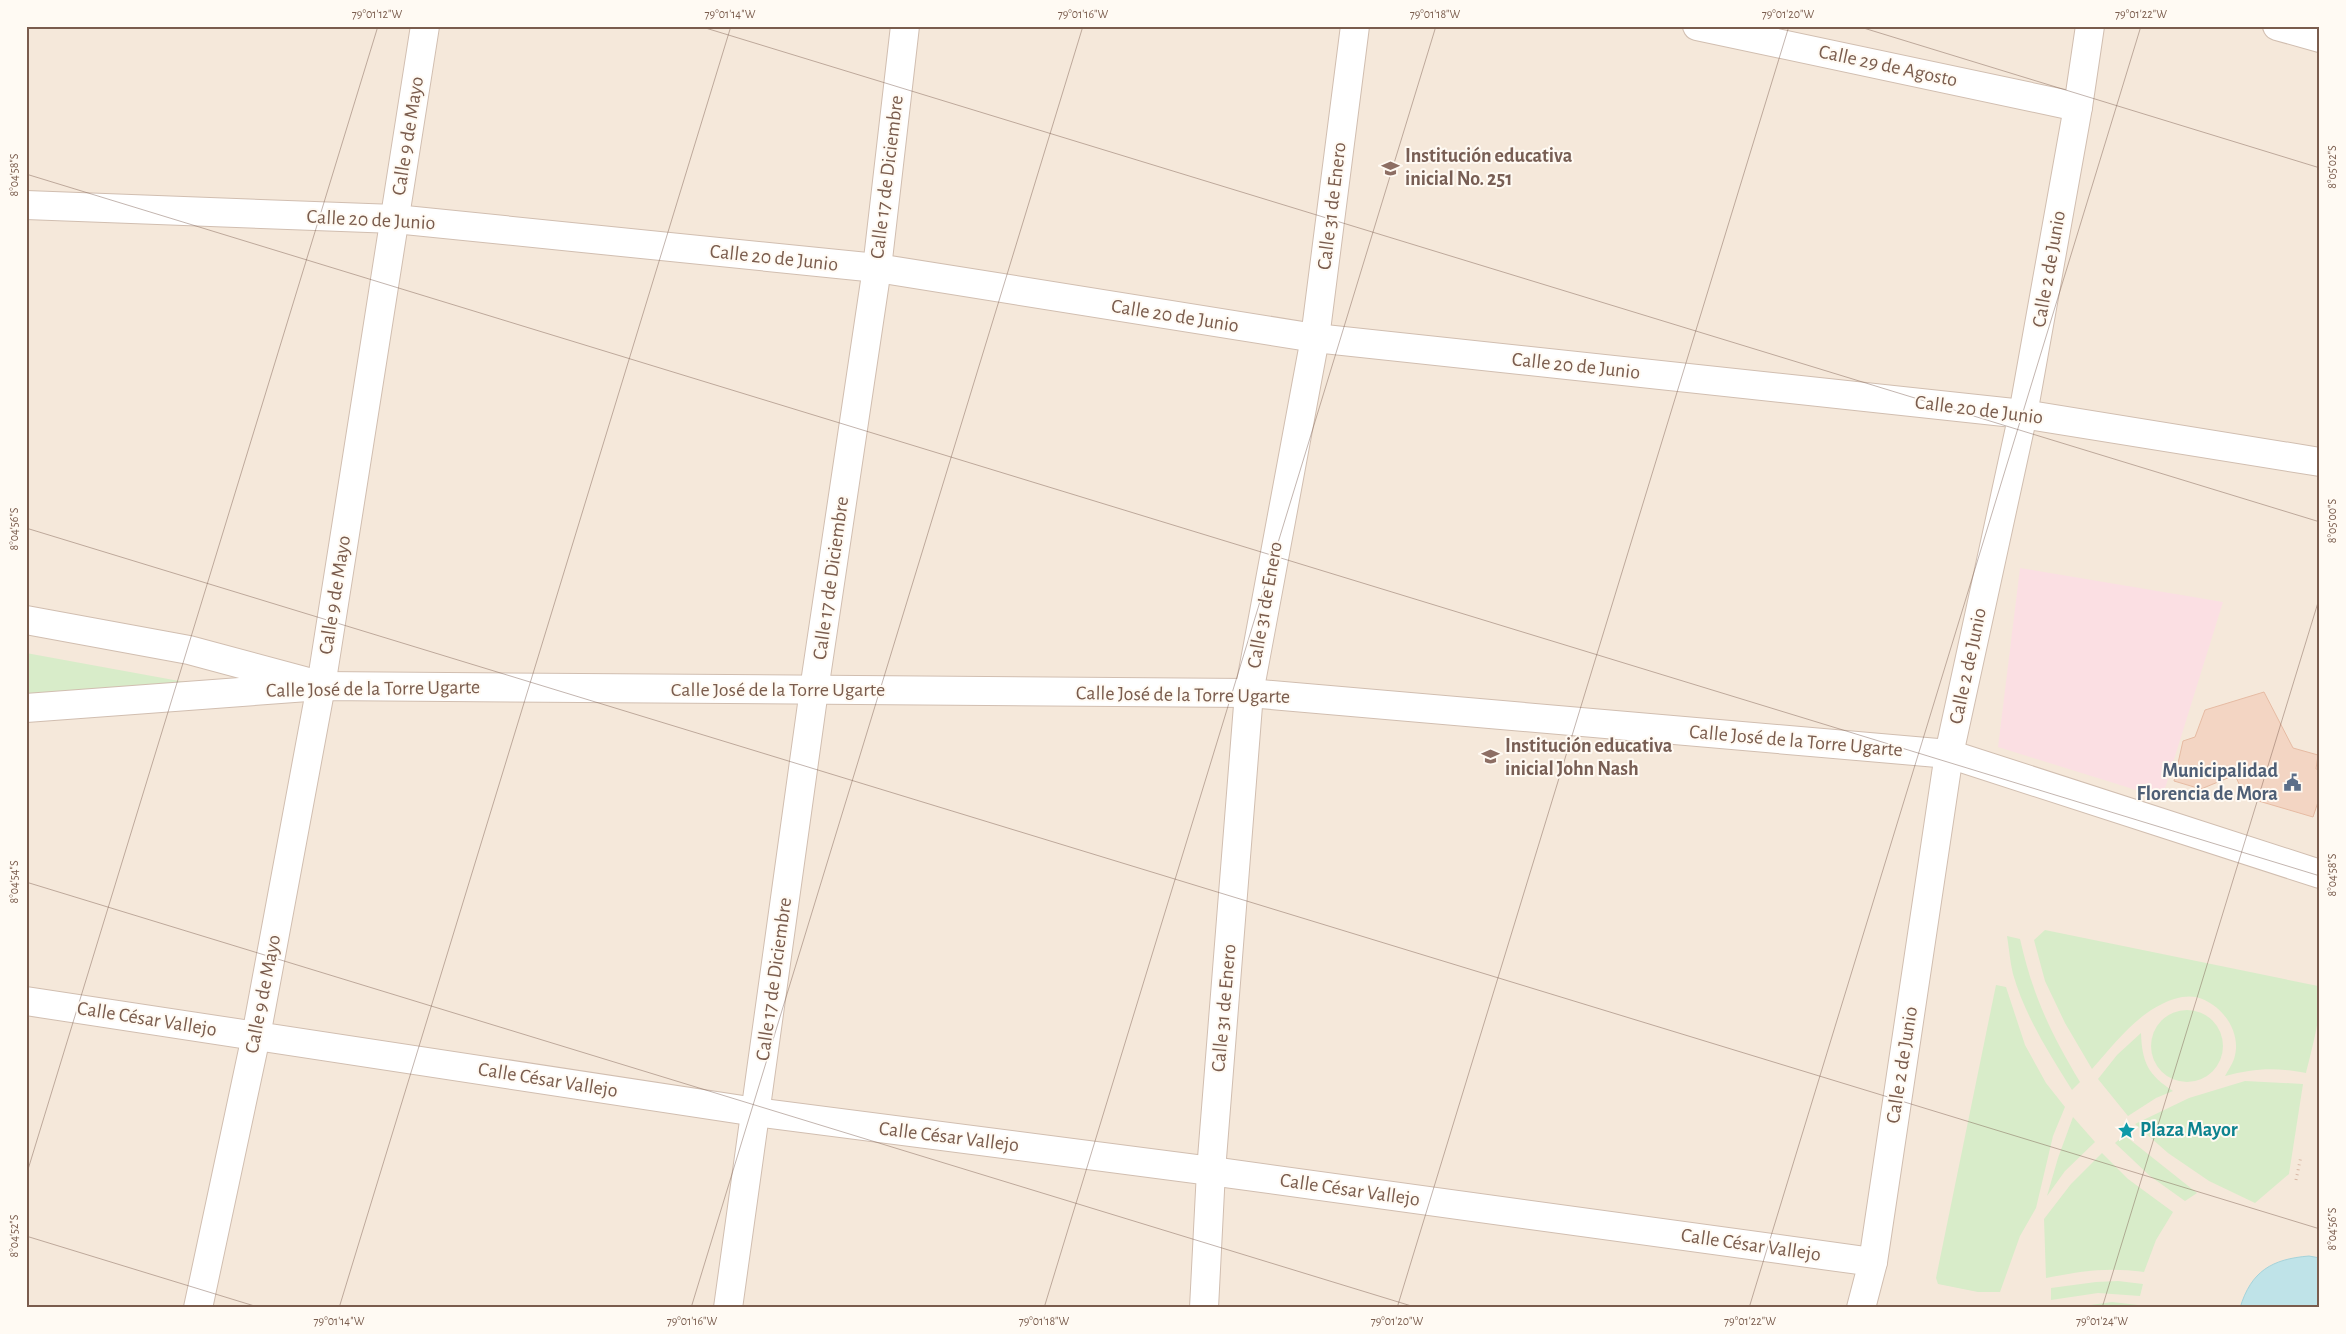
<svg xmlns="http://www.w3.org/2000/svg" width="2346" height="1334" font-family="'Alegreya Sans',sans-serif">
  <rect width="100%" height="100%" fill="#fdf6ec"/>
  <rect fill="#f5e8da" x="26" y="26" width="2294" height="1282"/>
  <polygon fill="#fbdfe3" points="2020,568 2223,602 2162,798 1998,747"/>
  <g fill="#d8ecc9">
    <polygon points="26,653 223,689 26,702"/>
    <path d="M2045,930L2318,986C2326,999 2310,1056 2306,1073C2275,1067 2255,1068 2225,1076C2228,1070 2232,1065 2234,1059C2243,1032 2221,1003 2196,997C2184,995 2172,999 2162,1004C2134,1017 2112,1047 2092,1069L2065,1023L2045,981L2034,940Z"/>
    <path d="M2007,936L2020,939C2033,996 2050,1032 2080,1082L2072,1090C2049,1053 2025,1016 2013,974C2010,962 2009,948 2007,936Z"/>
    <polygon points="1996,985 2006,987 2025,1045 2046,1083 2065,1107 2053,1136 2036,1208 2020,1236 2000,1292 1978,1292 1938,1284 1936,1278"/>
    <circle cx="2187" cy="1046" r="36"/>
    <path d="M2141,1033C2142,1062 2148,1075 2173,1091L2156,1098L2128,1116L2098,1079L2117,1055Z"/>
    <polygon points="2245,1081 2303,1084 2289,1174 2255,1203 2209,1181 2168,1153 2135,1124 2189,1098"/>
    <polygon points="2073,1117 2095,1142 2065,1171 2047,1196 2058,1158"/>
    <polygon points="2124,1135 2197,1193 2185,1201 2150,1176 2115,1143"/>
    <path d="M2102,1153L2128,1179L2173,1212L2156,1240L2144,1272C2107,1267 2082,1271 2046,1278L2044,1219L2071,1184Z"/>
    <polygon points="2118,1281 2143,1284 2140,1296 2098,1293 2051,1300 2051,1288 2096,1282"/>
    <polygon points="2112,1302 2138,1305 2138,1308 2069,1308"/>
  </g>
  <path fill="#bfe3e8" stroke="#a5d3da" d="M2309,1256L2320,1258V1308H2240C2251,1271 2272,1259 2309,1256Z"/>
  <polygon fill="#f3d5c3" stroke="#e6bba3" points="2264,692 2293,748 2318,755 2316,769 2320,770 2320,796 2313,817 2245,797 2235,775 2201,789 2174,781 2183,741 2195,737 2205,710"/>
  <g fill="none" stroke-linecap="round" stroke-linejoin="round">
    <defs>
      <g id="minor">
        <polyline points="1697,26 2078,107"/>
        <polyline points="2277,26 2320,38"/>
        <polyline points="26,205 395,219 877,268 1315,338 2023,414 2320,462"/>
        <polyline points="26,620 189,650 308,682"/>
        <polyline points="26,708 321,686 1249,693 1949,754 2320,874"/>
        <polyline points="26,1001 756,1112 1211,1171 1873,1262"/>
        <polyline points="198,1308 256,1036 321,686 425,26"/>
        <polyline points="728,1308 814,690 877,268 905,26"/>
        <polyline points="1204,1308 1211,1171 1249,693 1315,338 1355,26"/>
        <polyline points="1861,1308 1873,1262 1949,754 2023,414 2078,107 2090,26"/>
      </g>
    </defs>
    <use href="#minor" stroke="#d1beb0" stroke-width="30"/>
    <polyline stroke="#d9b8a5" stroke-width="3" stroke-dasharray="1 4" stroke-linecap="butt" points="2296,1180 2301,1156"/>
    <use href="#minor" stroke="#fff" stroke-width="28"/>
  </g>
  <path fill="none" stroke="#7a5c4d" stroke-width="1" stroke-opacity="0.45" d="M699,26L2320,522M1857,26L2320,168M26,174L2320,876M26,528L2320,1229M26,882L1418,1308M26,1176L378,26M26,1236L261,1308M339,1308L731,26M691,1308L1083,26M1044,1308L1436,26M1397,1308L1789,26M1749,1308L2141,26M2102,1308L2320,596"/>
  <defs>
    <symbol id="school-bare" viewBox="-9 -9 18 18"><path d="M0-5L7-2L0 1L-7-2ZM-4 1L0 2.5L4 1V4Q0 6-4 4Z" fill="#8d6e63" stroke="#fffaf3" stroke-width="2.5" paint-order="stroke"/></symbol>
    <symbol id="civic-bare" viewBox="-9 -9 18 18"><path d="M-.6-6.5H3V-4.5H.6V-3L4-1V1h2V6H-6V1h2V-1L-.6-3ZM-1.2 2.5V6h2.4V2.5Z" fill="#5c6f8a" stroke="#fffaf3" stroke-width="2.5" paint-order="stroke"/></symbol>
    <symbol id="sight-bare" viewBox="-9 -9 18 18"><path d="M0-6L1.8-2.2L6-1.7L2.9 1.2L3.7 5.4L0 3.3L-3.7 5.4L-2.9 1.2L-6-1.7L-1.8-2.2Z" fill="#0f9aa8" stroke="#fffaf3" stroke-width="2.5" paint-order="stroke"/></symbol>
  </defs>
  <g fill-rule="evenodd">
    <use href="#school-bare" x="1378" y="156" width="25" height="25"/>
    <use href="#school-bare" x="1478" y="744" width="25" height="25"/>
    <use href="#civic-bare" x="2280" y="770" width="25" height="25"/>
    <use href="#sight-bare" x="2114" y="1118" width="25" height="25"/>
  </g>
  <g text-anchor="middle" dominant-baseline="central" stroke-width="4" stroke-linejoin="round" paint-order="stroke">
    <g font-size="20" fill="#7a5c4d" stroke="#fffaf3">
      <text transform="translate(1888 66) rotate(12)">Calle 29 de Agosto</text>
      <text transform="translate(408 136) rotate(-81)">Calle 9 de Mayo</text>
      <text transform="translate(887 177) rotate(-83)">Calle 17 de Diciembre</text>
      <text transform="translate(1332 206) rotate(-83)">Calle 31 de Enero</text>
      <text transform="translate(371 220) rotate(3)">Calle 20 de Junio</text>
      <text transform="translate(774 258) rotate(6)">Calle 20 de Junio</text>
      <text transform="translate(2049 269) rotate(-80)">Calle 2 de Junio</text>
      <text transform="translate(1175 316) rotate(9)">Calle 20 de Junio</text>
      <text transform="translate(1576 366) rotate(6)">Calle 20 de Junio</text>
      <text transform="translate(1979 410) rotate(7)">Calle 20 de Junio</text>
      <text transform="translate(831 578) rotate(-82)">Calle 17 de Diciembre</text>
      <text transform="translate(335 595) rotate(-81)">Calle 9 de Mayo</text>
      <text transform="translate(1265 605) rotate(-80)">Calle 31 de Enero</text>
      <text transform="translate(1968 666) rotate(-78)">Calle 2 de Junio</text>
      <text transform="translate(373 689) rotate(-1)">Calle José de la Torre Ugarte</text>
      <text x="778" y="690">Calle José de la Torre Ugarte</text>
      <text transform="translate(1183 695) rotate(1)">Calle José de la Torre Ugarte</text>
      <text transform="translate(1796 741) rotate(5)">Calle José de la Torre Ugarte</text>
      <text transform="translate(774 979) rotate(-82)">Calle 17 de Diciembre</text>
      <text transform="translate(263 994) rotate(-79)">Calle 9 de Mayo</text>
      <text transform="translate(1224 1008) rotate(-85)">Calle 31 de Enero</text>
      <text transform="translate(147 1019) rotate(9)">Calle César Vallejo</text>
      <text transform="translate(1902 1065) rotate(-81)">Calle 2 de Junio</text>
      <text transform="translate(548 1080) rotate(9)">Calle César Vallejo</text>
      <text transform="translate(949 1137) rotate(7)">Calle César Vallejo</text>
      <text transform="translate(1350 1190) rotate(8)">Calle César Vallejo</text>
      <text transform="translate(1751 1245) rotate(8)">Calle César Vallejo</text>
    </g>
    <g font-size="20" font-weight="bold" fill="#785e54" stroke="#fffaf3" text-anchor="start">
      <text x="1405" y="156">Institución educativa<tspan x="1405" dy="23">inicial No. 251</tspan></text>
      <text x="1505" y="746">Institución educativa<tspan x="1505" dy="23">inicial John Nash</tspan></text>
    </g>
    <g font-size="20" font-weight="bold" fill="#4e5e75" stroke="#fffaf3" text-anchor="end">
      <text x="2278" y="771">Municipalidad<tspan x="2278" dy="23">Florencia de Mora</tspan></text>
    </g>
    <g font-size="20" font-weight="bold" fill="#0d838f" stroke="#fffaf3" text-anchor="start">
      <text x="2140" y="1130">Plaza Mayor</text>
    </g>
  </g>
  <rect width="2346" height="1334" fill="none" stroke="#fffaf3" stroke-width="55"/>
  <rect x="28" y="28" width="2290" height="1278" fill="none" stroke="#7a5c4d" stroke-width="2"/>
  <g font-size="12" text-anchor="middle" fill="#7a5c4d">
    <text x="377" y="18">79°01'12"W</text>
    <text x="730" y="18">79°01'14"W</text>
    <text x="1083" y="18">79°01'16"W</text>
    <text x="1435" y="18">79°01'18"W</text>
    <text x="1788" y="18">79°01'20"W</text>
    <text x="2141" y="18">79°01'22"W</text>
    <text transform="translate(2332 167) rotate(-90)" y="4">8°05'02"S</text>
    <text transform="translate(14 175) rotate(-90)" y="4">8°04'58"S</text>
    <text transform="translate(2332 521) rotate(-90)" y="4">8°05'00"S</text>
    <text transform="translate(14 529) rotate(-90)" y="4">8°04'56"S</text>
    <text transform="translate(2332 875) rotate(-90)" y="4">8°04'58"S</text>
    <text transform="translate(14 882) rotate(-90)" y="4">8°04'54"S</text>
    <text transform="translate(2332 1229) rotate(-90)" y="4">8°04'56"S</text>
    <text transform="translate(14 1236) rotate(-90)" y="4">8°04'52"S</text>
    <text x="339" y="1325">79°01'14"W</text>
    <text x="692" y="1325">79°01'16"W</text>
    <text x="1044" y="1325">79°01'18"W</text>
    <text x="1397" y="1325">79°01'20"W</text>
    <text x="1750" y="1325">79°01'22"W</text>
    <text x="2102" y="1325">79°01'24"W</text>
  </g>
</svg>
